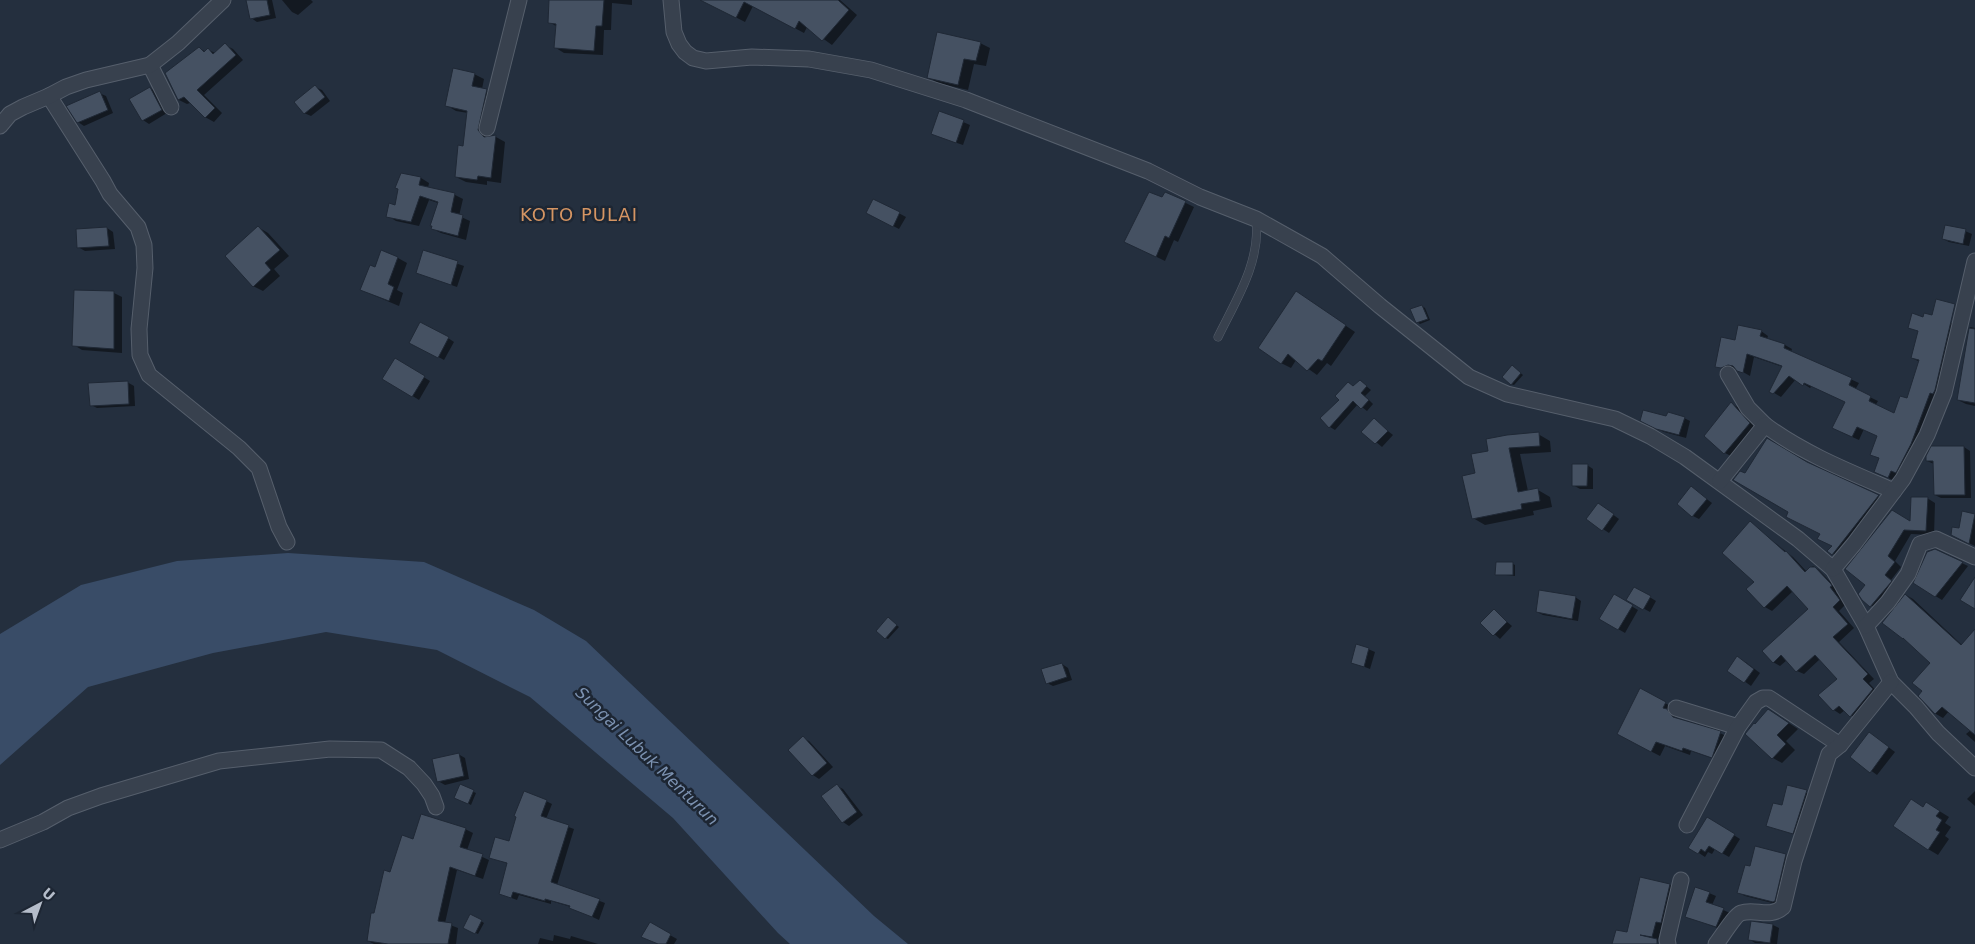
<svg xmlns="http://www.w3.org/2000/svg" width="1975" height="944" font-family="'DejaVu Sans',sans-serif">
  <rect width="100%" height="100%" fill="#242f3e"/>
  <polygon fill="#394c67" points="288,553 424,562 534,610 586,641 874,916 908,944 790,944 778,933 673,818 530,697 437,650 326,632 213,653 88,687 0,765 0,634 81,585 177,561"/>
  <g fill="#0007">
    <polygon points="247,0 272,0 276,18 257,22 251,18"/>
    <polygon points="282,0 311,0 313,2 298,15 292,12"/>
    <polygon points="551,0 632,0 632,5 612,3 611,30 604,30 603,55 564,53 556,48 557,27 550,22"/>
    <polygon points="702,0 840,0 857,15 832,45 807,27 804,33 753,6 745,22"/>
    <polygon points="980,43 990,48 986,66 974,64 968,90 938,83 928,77"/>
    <polygon points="225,45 233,49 243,60 204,95 222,113 214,122 205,117 190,103 187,104 179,100 166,74 199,48 206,52 209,50 215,53"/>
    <polygon points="474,74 484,79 482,89 496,95 487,138 496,137 505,142 501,183 487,181 487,185 466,182 456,177 464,147 468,113 456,111 446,105"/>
    <polygon points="315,87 322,90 330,101 311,116 304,113"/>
    <polygon points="150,88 157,92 167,113 149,124 143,120"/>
    <polygon points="99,93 106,96 113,113 84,126 78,122"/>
    <polygon points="940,112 970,125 963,145 939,137"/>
    <polygon points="421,178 429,183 428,188 455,195 463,199 459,216 470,221 466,240 441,233 433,229 438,203 429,200 419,226 396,221 388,216"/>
    <polygon points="1165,193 1194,207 1178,242 1174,240 1165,261 1134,246"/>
    <polygon points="874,200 906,217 899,229 874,216"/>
    <polygon points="258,227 268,233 289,256 274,269 280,276 263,291 253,286"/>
    <polygon points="107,228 113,232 115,249 85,251 78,247"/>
    <polygon points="1965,231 1972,234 1969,246 1949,242 1943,239"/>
    <polygon points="423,252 464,266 457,287 417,273"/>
    <polygon points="398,258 407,263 397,290 403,293 399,306 361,290 375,269"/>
    <polygon points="114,293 122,297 122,353 82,350 74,345"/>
    <polygon points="1305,298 1355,332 1331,366 1327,363 1317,375 1296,360 1291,368 1281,363"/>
    <polygon points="1422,306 1425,308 1430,320 1420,324 1417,322"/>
    <polygon points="1913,315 1951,323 1958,327 1918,448 1895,481 1875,472 1880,459 1872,455 1878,436 1864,429 1859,440 1841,432 1846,402 1812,386 1810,388 1796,379 1781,397 1771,391 1783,367 1754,357 1750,376 1736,368 1729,371 1716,366 1736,341 1761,331 1768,336 1767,339 1785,345 1792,349 1791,352 1859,383 1855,390 1878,401 1875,406 1895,415 1908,400 1920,362 1912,358 1919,332 1910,327"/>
    <polygon points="1970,327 1975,328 1975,406 1966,404 1958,400"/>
    <polygon points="448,338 454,342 444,360 411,342"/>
    <polygon points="396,360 430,381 419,400 384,378"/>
    <polygon points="1514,368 1523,375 1514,385 1511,384"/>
    <polygon points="1360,381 1371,390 1365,396 1373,404 1367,411 1358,404 1335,430 1330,427 1348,383 1354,387"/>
    <polygon points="127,382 134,386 135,406 97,408 91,405"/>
    <polygon points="1732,404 1741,409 1759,429 1735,458 1725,453"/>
    <polygon points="1667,418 1684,418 1690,421 1686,438 1664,432 1647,424"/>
    <polygon points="1374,420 1393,435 1382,447 1363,431"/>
    <polygon points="1538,434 1550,441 1551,452 1520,454 1528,491 1538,490 1550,497 1552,507 1533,511 1534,515 1485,525 1473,518 1476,474 1490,452"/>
    <polygon points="1964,447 1970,451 1971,498 1941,498 1935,495 1934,464 1927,461"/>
    <polygon points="1808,464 1885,500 1839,558 1829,551 1834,546 1821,534 1745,475"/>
    <polygon points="1587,465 1593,469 1593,489 1580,489 1573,485"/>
    <polygon points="1692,488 1712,503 1699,519 1693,516"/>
    <polygon points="1927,498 1935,503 1934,535 1911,534 1895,561 1901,567 1891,580 1898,586 1878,610 1863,599 1867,585 1847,569 1911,523"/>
    <polygon points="1604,508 1619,519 1609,533 1603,529"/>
    <polygon points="1963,513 1975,515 1975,546 1958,538"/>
    <polygon points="1750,523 1793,557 1807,572 1813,566 1819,570 1837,589 1836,592 1846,604 1839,611 1854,628 1839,642 1874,679 1869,683 1879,694 1857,720 1845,710 1840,714 1834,710 1820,696 1838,679 1820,659 1804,674 1797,671 1787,660 1780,666 1773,662 1810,609 1793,591 1772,611 1765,607 1748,589 1756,582"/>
    <polygon points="1935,550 1968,566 1942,600 1914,583"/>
    <polygon points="1513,564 1515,565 1515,576 1497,574"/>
    <polygon points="1635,588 1656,601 1650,612 1628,600"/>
    <polygon points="1906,595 1913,599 1962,645 1975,631 1975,742 1966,734 1971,730 1949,711 1943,718 1936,714 1919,696 1923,691 1932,663 1909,642 1883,623"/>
    <polygon points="1614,596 1638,610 1625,633 1601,619"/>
    <polygon points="1575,597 1581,601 1578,621 1543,615 1537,612"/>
    <polygon points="1494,611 1512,626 1500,639 1482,623"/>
    <polygon points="891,621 899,627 888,639 886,638"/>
    <polygon points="1368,649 1375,652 1370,669 1352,662"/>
    <polygon points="1744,661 1760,673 1751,686 1729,670"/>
    <polygon points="1062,664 1068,668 1072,680 1053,686 1047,683"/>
    <polygon points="1641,690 1674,708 1677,719 1720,733 1728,737 1720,761 1691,751 1690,755 1665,746 1660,756 1627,739"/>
    <polygon points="1778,716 1798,729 1786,741 1795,750 1782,763 1773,758 1755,725"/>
    <polygon points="1875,737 1895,752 1877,775 1851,756"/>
    <polygon points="803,738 809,741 833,767 819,779 813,775 790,750"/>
    <polygon points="458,754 465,758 469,779 445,785 438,781"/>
    <polygon points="460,786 476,793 471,805 456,797"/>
    <polygon points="837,786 843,789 863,815 849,826 843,822"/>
    <polygon points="1788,786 1813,795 1799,836 1768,825 1782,807"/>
    <polygon points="1975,791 1975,806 1967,799"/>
    <polygon points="546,801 552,804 546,819 574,829 557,885 605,903 599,920 571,907 551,901 551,904 519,895 517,900 500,894 508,864 491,857 510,842"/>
    <polygon points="1924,808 1936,809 1949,817 1945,823 1951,827 1945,836 1949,839 1938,855 1928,849"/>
    <polygon points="1708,819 1740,839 1729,857 1715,849 1712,854 1708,852 1705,857 1690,847"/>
    <polygon points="465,829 473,833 467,850 489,860 483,879 457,870 445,923 458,928 456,944 374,944 368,941 375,914 391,873 413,840"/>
    <polygon points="1785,856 1792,859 1780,905 1745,896 1739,893 1751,867"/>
    <polygon points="1640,878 1670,885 1676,889 1667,926 1662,925 1657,944 1614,944 1628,934"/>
    <polygon points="1709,893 1716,896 1712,905 1730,913 1723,930 1687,917"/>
    <polygon points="471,915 484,923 478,934 464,927"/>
    <polygon points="650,924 677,939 674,944 658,944 643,937"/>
    <polygon points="1773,925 1779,928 1777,944 1755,943 1749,939"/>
    <polygon points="554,935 570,939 571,936 598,944 538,944 540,938 553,941"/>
  </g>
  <g fill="#455162" stroke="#1f2835">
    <polygon points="246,0 267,0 270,15 250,19"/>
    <polygon points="549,0 604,0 602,26 596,26 594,51 554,48 556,24 548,23"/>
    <polygon points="700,0 838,0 849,10 822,41 799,21 795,29 744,2 736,18"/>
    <polygon points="937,32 981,42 976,61 964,59 958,85 927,78"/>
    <polygon points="225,43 236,55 197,90 215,108 205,118 184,97 178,100 165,73 199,47 204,52 208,48 213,54"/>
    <polygon points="453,68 475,73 472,86 487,89 478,130 484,137 496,135 491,178 478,176 477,180 455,177 458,145 463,146 467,111 445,106"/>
    <polygon points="315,85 325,97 304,114 294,102"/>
    <polygon points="150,87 162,110 142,121 129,99"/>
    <polygon points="100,91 108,110 77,123 66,106"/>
    <polygon points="939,111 964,120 956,143 931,134"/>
    <polygon points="401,173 421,177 419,185 455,193 451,212 463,215 458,236 431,229 432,226 430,226 438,202 420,196 411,222 386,217 389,203 395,205 398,189 395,188"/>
    <polygon points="1149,192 1162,197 1165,192 1186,201 1169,238 1165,236 1156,257 1124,242"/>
    <polygon points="873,199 900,212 893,227 866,213"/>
    <polygon points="1945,225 1966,229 1963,244 1942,239"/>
    <polygon points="258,226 280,250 265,263 271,270 253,287 225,256"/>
    <polygon points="107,227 109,246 77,248 76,229"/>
    <polygon points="381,250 398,257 388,284 394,287 389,301 360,290 370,265 375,267"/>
    <polygon points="423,250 458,261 451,285 416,273"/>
    <polygon points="74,290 114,291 114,349 72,346"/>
    <polygon points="1296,291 1346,325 1322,361 1318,359 1307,371 1288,354 1281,364 1258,348"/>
    <polygon points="1936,299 1955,304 1935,390 1933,394 1930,393 1911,444 1896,473 1891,471 1888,478 1874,472 1879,458 1870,455 1877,436 1857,427 1852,437 1832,428 1845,402 1804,383 1803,386 1789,376 1773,394 1769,392 1782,366 1747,354 1743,373 1737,371 1733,366 1728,365 1721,368 1715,367 1721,337 1735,340 1738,325 1762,330 1760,336 1785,344 1784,348 1852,378 1849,385 1871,396 1869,401 1894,413 1900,396 1907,398 1919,360 1911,358 1918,331 1908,328 1912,313 1923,317 1924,313 1932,315"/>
    <polygon points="1422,305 1428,319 1416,323 1410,309"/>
    <polygon points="420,322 449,337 438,358 409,343"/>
    <polygon points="1969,328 1975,329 1975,403 1957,400"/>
    <polygon points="395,358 425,376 412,397 382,379"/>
    <polygon points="1512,365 1521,373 1511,385 1502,377"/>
    <polygon points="1360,380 1367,386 1361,393 1369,400 1361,409 1353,401 1329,428 1320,418 1339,400 1335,396 1348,382 1353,386"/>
    <polygon points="128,381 129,404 90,406 88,383"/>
    <polygon points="1731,402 1750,423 1724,454 1704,436"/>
    <polygon points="1643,410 1666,416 1668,412 1685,417 1679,435 1656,429 1640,421"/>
    <polygon points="1374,418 1388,431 1375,444 1361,432"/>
    <polygon points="1539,432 1540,446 1509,448 1518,492 1538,488 1540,501 1521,504 1522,509 1472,519 1462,476 1475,473 1471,454 1488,451 1486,439 1507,435"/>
    <polygon points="1767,438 1807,462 1879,495 1832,555 1827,551 1832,546 1817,539 1820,534 1786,517 1788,512 1733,480 1740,471 1745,473"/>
    <polygon points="1931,446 1964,446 1965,495 1934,495 1933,461 1926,461 1926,456"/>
    <polygon points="1572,464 1588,464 1587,486 1572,486"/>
    <polygon points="1691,486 1707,499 1692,517 1677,504"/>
    <polygon points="1911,497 1928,497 1926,531 1904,530 1888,556 1895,562 1885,575 1892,581 1870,607 1862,600 1858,594 1865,585 1845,569 1892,510 1910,521"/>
    <polygon points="1598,503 1614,514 1602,531 1586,519"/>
    <polygon points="1962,511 1975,514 1969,544 1951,535 1952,527 1959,528"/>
    <polygon points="1750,521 1785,552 1786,551 1805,572 1810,567 1815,567 1831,584 1832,586 1830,587 1840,600 1833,607 1848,624 1833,637 1868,674 1863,679 1873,689 1850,717 1839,706 1833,711 1818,695 1837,679 1815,655 1796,672 1781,655 1773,663 1762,651 1808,609 1787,586 1764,608 1746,589 1754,582 1722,553"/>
    <polygon points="1935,549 1963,562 1935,597 1913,583 1927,552"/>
    <polygon points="1496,562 1513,562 1513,575 1495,575"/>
    <polygon points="1975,577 1975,609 1960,600"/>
    <polygon points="1634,587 1651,596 1643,610 1626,600"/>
    <polygon points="1539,590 1576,596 1572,619 1536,612"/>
    <polygon points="1614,594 1633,605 1618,630 1599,619"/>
    <polygon points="1905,594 1961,645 1975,629 1975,735 1942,707 1935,714 1918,696 1922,691 1912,683 1930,663 1903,638 1903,639 1882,623"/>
    <polygon points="1494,609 1507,622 1493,636 1480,623"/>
    <polygon points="888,617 897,625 885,639 876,631"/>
    <polygon points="1356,644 1369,648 1364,667 1351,663"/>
    <polygon points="1737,656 1754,669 1744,683 1727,671"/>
    <polygon points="1062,663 1067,677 1046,684 1041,669"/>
    <polygon points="1640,688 1666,702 1663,708 1667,709 1673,717 1721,731 1712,758 1683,748 1682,751 1656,742 1651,752 1617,734"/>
    <polygon points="1768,709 1789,723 1777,735 1786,744 1772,759 1745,734 1754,723 1755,724"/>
    <polygon points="1869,732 1889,747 1870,773 1850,757"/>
    <polygon points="803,736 827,763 812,776 788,750"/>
    <polygon points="459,753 464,776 437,782 432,759"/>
    <polygon points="460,784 474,790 468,804 454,798"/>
    <polygon points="837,784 857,812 842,823 821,796"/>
    <polygon points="1787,785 1807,790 1793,834 1766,826 1773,803 1782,805"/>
    <polygon points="524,791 547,800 541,816 569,825 551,882 600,899 592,917 569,908 570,906 545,899 545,901 513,892 511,898 499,894 507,863 489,858 495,837 509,841 516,817 514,816"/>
    <polygon points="1911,799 1923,807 1926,802 1940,811 1936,816 1942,820 1936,830 1940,832 1928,850 1893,826"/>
    <polygon points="421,814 466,828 460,847 483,854 475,876 450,867 438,921 452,923 448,944 388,944 367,941 371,913 374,913 384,870 390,872 402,835 413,839"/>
    <polygon points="1707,817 1735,834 1722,854 1709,846 1705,852 1701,849 1698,854 1688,848"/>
    <polygon points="1755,846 1786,854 1775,901 1773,902 1737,893 1745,865 1750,866"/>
    <polygon points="1640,877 1670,884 1661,923 1656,922 1652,937 1640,935 1657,939 1657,944 1612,944 1616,930 1627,932"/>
    <polygon points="1695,887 1710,892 1706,902 1724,908 1716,927 1685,917"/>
    <polygon points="470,914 482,920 475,934 463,928"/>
    <polygon points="1751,921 1773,924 1770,943 1748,940"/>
    <polygon points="650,922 671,934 666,944 658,944 641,937"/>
  </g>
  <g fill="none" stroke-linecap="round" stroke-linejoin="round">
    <defs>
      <path id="service" d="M1218,337C1236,300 1261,262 1256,219"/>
      <g id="minor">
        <polyline points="671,0 674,32 679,44 685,52 693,58 706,61 752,57 809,59 871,70 966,100 1148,171 1200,197 1256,219 1322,256 1380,306 1469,377 1507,394 1615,419 1650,436 1685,457 1798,539 1833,569 1866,626 1891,682 1916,707 1938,733 1975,768"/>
        <polyline points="150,65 171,107"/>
        <polyline points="49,96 103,181 110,194 138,227 144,245 145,268 139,329 140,355 149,375 239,448 259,468 279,527 287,542"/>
        <polyline points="0,126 10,114 23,107 49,96 66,87 86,80 150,65 178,43 223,0"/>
        <polyline points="487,128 519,0"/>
        <polyline points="1728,374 1748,408 1765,425"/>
        <path d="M1720,481L1765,425C1804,454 1850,472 1894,491"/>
        <polyline points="1833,569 1854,544 1903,479 1927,435 1944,393 1975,261"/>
        <polyline points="1866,626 1888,602 1908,574 1920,544 1936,539 1975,557"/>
        <polyline points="1676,708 1738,727"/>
        <polyline points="1687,825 1738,727 1756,702 1763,698 1769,698 1840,745"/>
        <polyline points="0,840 43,822 68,808 101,796 219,761 330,749 381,750 409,768 424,784 432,796 436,807"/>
        <polyline points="1668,944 1667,940 1681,880"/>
        <path d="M1716,944C1721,938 1735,915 1741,913C1755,908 1770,919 1783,907L1794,861L1829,754L1840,745L1891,682"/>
      </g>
    </defs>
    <use href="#service" stroke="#565f6c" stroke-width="9"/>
    <use href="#minor" stroke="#565f6c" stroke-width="17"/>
    <use href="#service" stroke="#38414e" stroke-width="8"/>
    <use href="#minor" stroke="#38414e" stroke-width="15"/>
  </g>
  <g text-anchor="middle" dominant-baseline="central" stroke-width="5" stroke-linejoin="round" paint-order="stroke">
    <g font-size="16" font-style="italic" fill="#7c92b1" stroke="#1d2633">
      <text transform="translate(647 756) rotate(44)">Sungai Lubuk Menturun</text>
    </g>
    <g font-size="18" letter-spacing="1" fill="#d59563" stroke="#1d2633">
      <text x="579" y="214">KOTO PULAI</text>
    </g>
  </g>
  <g transform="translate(40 904) rotate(41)" stroke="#1d2633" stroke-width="4" paint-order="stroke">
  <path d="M0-4L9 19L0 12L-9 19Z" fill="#b4bcc9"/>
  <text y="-8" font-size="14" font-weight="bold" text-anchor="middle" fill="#b4bcc9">U</text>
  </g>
</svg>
